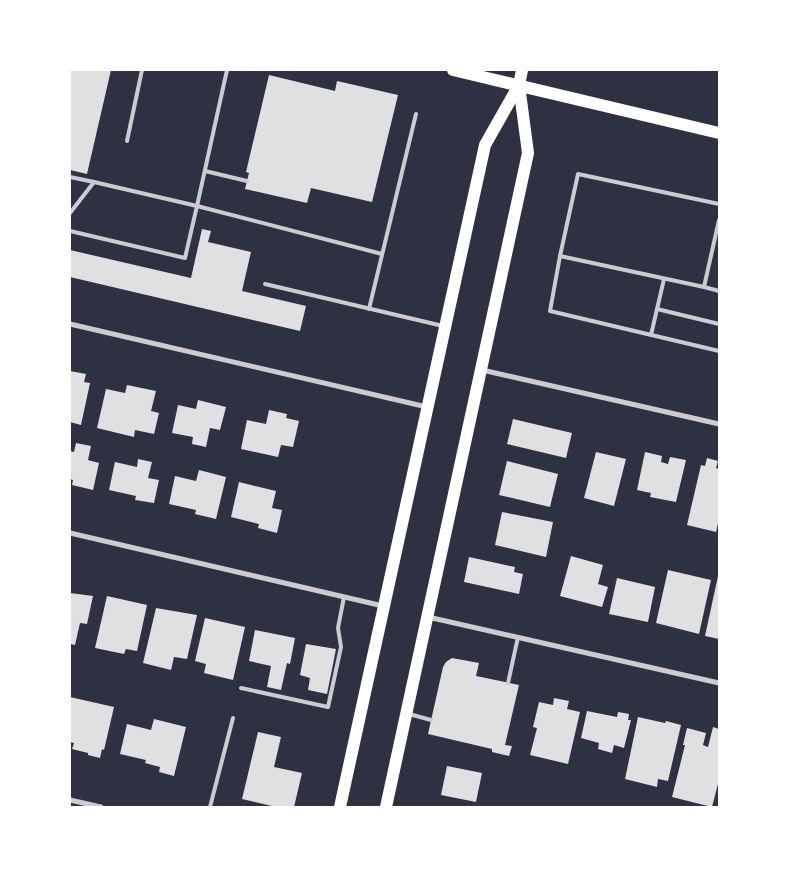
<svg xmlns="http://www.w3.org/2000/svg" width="789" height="877" font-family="'Titillium Web',sans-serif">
  <rect width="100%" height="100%" fill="#2d3142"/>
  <g fill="#e0e0e3">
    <polygon points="70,70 111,70 87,174 70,170"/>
    <polygon points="269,75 335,91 337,81 398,95 372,202 311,188 307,203 245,189 249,173 246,172"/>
    <polygon points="202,229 211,231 208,242 251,252 242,291 306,306 300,331 70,277 70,250 191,278"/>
    <polygon points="70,371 86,374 84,382 90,383 81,425 70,422"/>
    <polygon points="127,385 156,391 151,411 159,413 154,434 135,430 134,437 97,428 106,389 125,393"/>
    <polygon points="198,400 226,407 220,430 210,428 206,447 192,444 193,437 172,433 178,405 196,409"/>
    <polygon points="269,410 287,414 286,418 299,421 293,447 281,445 278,457 241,449 247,420 266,424"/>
    <polygon points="513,419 572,433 566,458 507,444"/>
    <polygon points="76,443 91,446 88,460 99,463 93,490 72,485 73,480 70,479 70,451 74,452"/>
    <polygon points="596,452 626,459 614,506 584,498"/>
    <polygon points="645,452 662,456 661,462 668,464 670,457 686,460 676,502 650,497 651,493 637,490"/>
    <polygon points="707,458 718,461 716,468 719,469 719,519 716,532 687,525 701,465 705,466"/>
    <polygon points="138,459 152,462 148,478 159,480 154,503 135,500 136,496 109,490 115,462 137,467"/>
    <polygon points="507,461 558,474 550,507 499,495"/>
    <polygon points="199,470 226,477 216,519 195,514 196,510 169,504 175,476 196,481"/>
    <polygon points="239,482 276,491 272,508 282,510 277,533 258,528 259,524 231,517"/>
    <polygon points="502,512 553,522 546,557 495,545"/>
    <polygon points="571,556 603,565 598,584 608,587 602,607 560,596"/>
    <polygon points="469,557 515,567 514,572 523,574 519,594 464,582"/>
    <polygon points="668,570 711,580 699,634 656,623"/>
    <polygon points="718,576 719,576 719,639 705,636"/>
    <polygon points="617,578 655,587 648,622 609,614"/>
    <polygon points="70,593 93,596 87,624 80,623 75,645 70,644"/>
    <polygon points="107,596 147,605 137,651 126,649 124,654 95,648"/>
    <polygon points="156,608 197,615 187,659 174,657 171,670 143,663"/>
    <polygon points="205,618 245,627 233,680 204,673 206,664 195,661"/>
    <polygon points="255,630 295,638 290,664 287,663 281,690 267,687 271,666 249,661"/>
    <polygon points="306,644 336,649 327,694 308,690 310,678 300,675"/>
    <polygon points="452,658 479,663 476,676 519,685 505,745 512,746 509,756 492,752 492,749 428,734 443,667 446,662"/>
    <polygon points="70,697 114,707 104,750 102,749 100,758 88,755 88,753 72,749 74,743 70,742"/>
    <polygon points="554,698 569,701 567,709 580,712 568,764 530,755 537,728 533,727 539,702 553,705"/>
    <polygon points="587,711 617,717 618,712 629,714 628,720 631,720 624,748 614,745 612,753 598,749 599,743 581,738"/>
    <polygon points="638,717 665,723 666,721 681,725 668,781 658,779 657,787 625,779"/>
    <polygon points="154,719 186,727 174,776 159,772 160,767 145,763 146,760 120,754 127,724 151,730"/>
    <polygon points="713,727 719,729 719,780 712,807 672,797 685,745 683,745 687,728 706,733 703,745 708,747"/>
    <polygon points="258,732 281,737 274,767 302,773 294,807 276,807 242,799"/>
    <polygon points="447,766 482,773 476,802 441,795"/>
  </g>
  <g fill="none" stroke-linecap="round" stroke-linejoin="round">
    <g stroke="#caccd0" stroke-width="4">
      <polyline points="227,70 197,206 382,254"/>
      <polyline points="127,141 142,70"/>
      <polyline points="205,171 247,181"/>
      <polyline points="70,177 94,182"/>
      <polyline points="719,204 578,174 560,256 704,287 719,220"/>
      <polyline points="70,213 94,182 197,206 185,258 70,231"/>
      <polyline points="560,256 550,311 719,351"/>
      <polyline points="265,284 443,326"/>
      <polyline points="704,287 719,291"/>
      <polyline points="369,309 416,114"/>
      <polyline points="657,309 719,324"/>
      <polyline points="651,335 664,279"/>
      <polyline points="508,683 518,637"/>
      <polyline points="241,688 328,707 341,647 338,628 344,597"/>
      <polyline points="409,714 431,720"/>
      <polyline points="210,807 233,718"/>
    </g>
    <g stroke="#caccd0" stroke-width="5">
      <polyline points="70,324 427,407"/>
      <polyline points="482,370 719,424"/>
      <polyline points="70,533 383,606"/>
      <polyline points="428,617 719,683"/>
      <polyline points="70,800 101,807"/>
    </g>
    <g stroke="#fff" stroke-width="12">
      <polyline points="453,70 719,133"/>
      <polyline points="340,807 485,145 519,85 522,70"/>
      <polyline points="386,807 528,153 519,85"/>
    </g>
  </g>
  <rect width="789" height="877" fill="none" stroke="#ffffff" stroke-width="142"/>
</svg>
